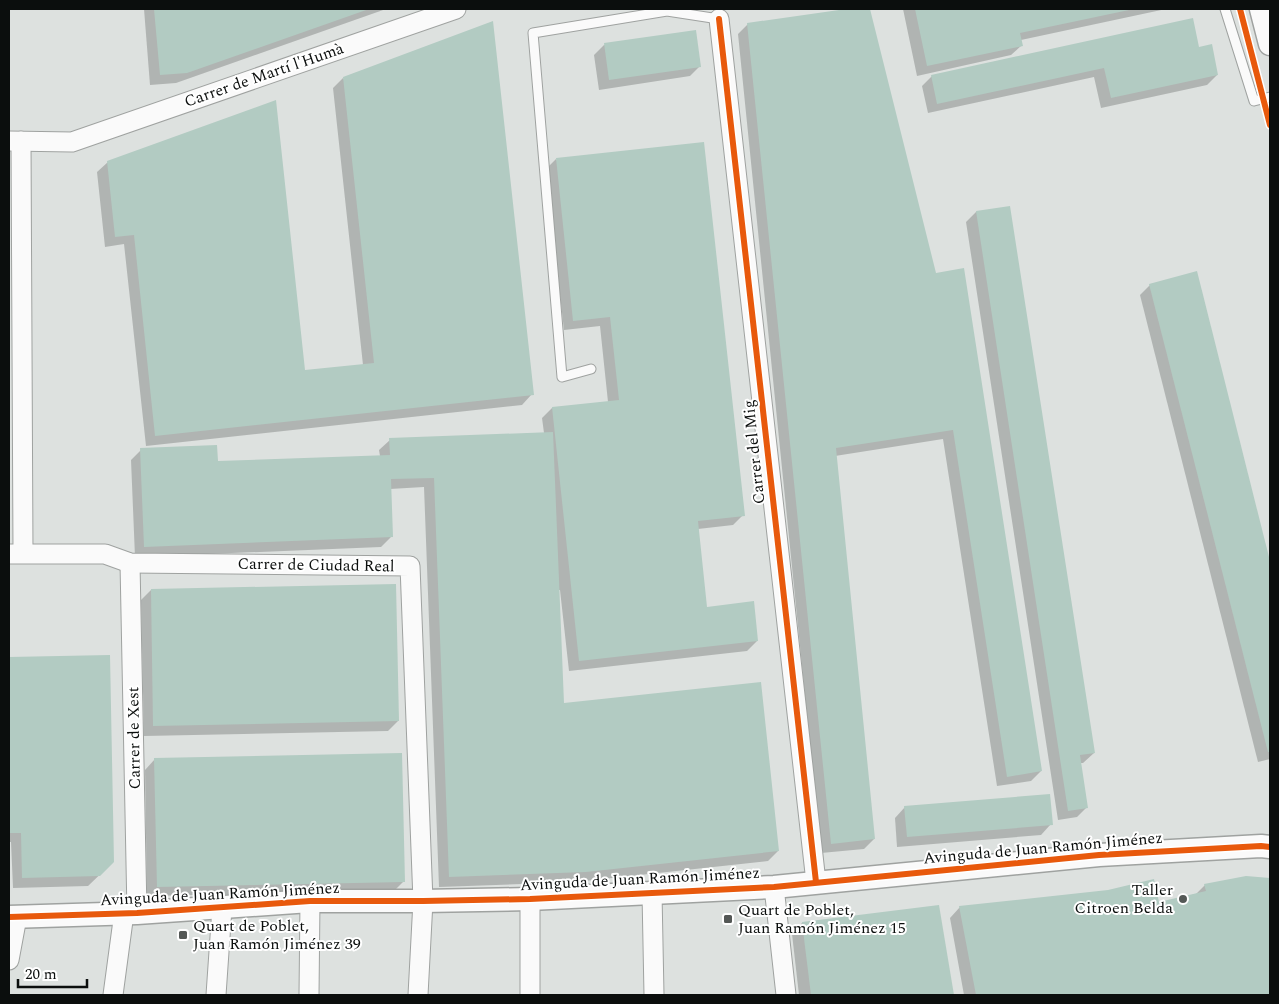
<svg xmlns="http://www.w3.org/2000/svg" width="1279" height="1004" font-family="Spectral,serif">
  <rect width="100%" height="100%" fill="#dde1df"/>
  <g fill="#0003">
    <polygon points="144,9 386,9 176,83 150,85"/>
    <polygon points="855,9 868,9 935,274 1041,771 1031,781 997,786 943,439 835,456 874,839 864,849 821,853 738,34 748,24"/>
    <polygon points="903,9 1166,9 1021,40 1022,45 1011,55 917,76"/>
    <polygon points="695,31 700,66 690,76 599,90 594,55 604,45"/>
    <polygon points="1198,48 1217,75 1207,85 1101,108 1094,77 928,113 922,86 932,76"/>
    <polygon points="343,78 532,394 522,405 146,446 124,244 105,247 97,172 108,162 304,372 363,365 333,88"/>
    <polygon points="556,159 743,515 733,525 698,529 706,608 757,641 747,651 569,671 560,590 558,590 563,704 778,851 768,861 575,882 439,887 424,487 390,489 391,537 381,547 135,557 131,460 141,450 217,463 380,456 379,450 390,440 544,433 542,418 552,408 608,402 600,326 564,330 546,169"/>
    <polygon points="1009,207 1094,753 1083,763 1080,763 1087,807 1077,817 1058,820 966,222 976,212"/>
    <polygon points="1196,273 1270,566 1270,759 1258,762 1140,295 1150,285"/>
    <polygon points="151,590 398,721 388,731 144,736 141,600"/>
    <polygon points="109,657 113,862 88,886 13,888 11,842 9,842 9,659"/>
    <polygon points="155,759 404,881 394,891 147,896 145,770"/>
    <polygon points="905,807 1051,824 1041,835 897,847 895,818"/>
    <polygon points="1246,877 1270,880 1270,995 964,995 950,918 960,907 1158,903 1196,894 1205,885"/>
    <polygon points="938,907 952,995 799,995 792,934 802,923"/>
  </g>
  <g fill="#b2cbc2">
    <polygon points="154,9 369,9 187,73 160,75"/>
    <polygon points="846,9 870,9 936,273 964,268 1042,771 1007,777 953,430 836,448 875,839 831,844 747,23"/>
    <polygon points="915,9 1129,9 1129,10 1020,33 1023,46 927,66"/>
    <polygon points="1193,18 1199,47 1212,44 1218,75 1111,98 1104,68 937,104 931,75"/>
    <polygon points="493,21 534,395 155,436 134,235 115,237 107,161 276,100 305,370 374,363 343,77"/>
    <polygon points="696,30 701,67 609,80 604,43"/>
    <polygon points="704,142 745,516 698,521 707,607 754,601 758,641 579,661 552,407 619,400 610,317 573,321 556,158"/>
    <polygon points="1010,206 1095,753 1080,755 1088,808 1068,811 976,211"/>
    <polygon points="1197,271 1270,561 1270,752 1268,752 1149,284"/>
    <polygon points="553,432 564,703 761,682 779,851 586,872 449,877 434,478 391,479 393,537 144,547 140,448 217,445 218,461 390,455 389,438"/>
    <polygon points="396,584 399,721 153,726 151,589"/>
    <polygon points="110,655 114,862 100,876 22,878 21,833 9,833 9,657"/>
    <polygon points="402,753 405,882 157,887 154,758"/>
    <polygon points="1050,794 1053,825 907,837 904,806"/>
    <polygon points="1246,876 1270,878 1270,995 976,995 959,906 1108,890 1154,879 1159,902 1206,891 1204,884"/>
    <polygon points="939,905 954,995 811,995 802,922"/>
  </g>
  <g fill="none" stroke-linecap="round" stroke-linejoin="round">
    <defs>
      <g id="service">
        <polyline points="1225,9 1254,101 1270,97"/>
        <polyline points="591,369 562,377 533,33 667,11 719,19"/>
      </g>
      <g id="minor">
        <polyline points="719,19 816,882"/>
        <polyline points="9,141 72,142 456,9"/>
        <polyline points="21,141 23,553"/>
        <polyline points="9,554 105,554 130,563 410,566 423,901 418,995"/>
        <polyline points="130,563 137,913"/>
        <polyline points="774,887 786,995"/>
        <polyline points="652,893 654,995"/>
        <polyline points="530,899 530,995"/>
        <polyline points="9,960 17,917"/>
        <polyline points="113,995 124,913"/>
        <polyline points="216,995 222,908"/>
        <polyline points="309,995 310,901"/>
      </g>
      <g id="tertiary">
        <polyline points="1261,9 1270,44"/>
        <polyline points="9,917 137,913 310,901 423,901 530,899 774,887 1099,855 1261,846 1270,847"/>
      </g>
    </defs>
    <use href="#service" stroke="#9fa2a0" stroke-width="11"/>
    <use href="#minor" stroke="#9fa2a0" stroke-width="21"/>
    <use href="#tertiary" stroke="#9fa2a0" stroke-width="25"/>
    <use href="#service" stroke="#fafafa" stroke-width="9"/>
    <use href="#minor" stroke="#fafafa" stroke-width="19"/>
    <use href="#tertiary" stroke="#fafafa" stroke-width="22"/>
    <defs>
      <g id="cycleway">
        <polyline points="1240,9 1270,125"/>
        <polyline points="719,19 816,882"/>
        <polyline points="9,917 137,913 310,901 423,901 530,899 774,887 1099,855 1261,846 1270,847"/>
      </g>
    </defs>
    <use href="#cycleway" stroke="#fff" stroke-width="9"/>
    <use href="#cycleway" stroke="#e8590c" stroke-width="6"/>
  </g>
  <g fill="#545856" stroke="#fff" stroke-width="2">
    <circle cx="1183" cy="899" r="5"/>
    <rect x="723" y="914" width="10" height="10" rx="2.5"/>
    <rect x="178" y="930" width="10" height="10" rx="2.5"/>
  </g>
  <g text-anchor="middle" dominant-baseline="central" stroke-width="4" stroke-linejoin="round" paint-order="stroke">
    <g font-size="16" fill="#0b0e0d" stroke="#fff">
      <text transform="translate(264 75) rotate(-19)">Carrer de Martí l'Humà</text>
      <text transform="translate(754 452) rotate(-96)">Carrer del Mig</text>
      <text transform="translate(316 565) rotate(1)">Carrer de Ciudad Real</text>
      <text transform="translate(134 738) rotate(-91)">Carrer de Xest</text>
      <text transform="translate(1043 848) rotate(-5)">Avinguda de Juan Ramón Jiménez</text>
      <text transform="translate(640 879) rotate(-3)">Avinguda de Juan Ramón Jiménez</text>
      <text transform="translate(220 894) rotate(-3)">Avinguda de Juan Ramón Jiménez</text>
    </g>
    <g font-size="16" fill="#0b0e0d" stroke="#fff" text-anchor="start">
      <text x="1173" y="890" text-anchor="end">Taller<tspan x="1173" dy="18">Citroen Belda</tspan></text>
      <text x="738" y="910">Quart de Poblet,<tspan x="738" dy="18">Juan Ramón Jiménez 15</tspan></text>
      <text x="193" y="926">Quart de Poblet,<tspan x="193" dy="18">Juan Ramón Jiménez 39</tspan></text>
    </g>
  </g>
  <rect width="1279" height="1004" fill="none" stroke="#0b0e0d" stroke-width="20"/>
  <path d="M18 979v8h69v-8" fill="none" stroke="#0b0e0d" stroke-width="2.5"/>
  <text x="25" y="979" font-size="15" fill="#0b0e0d" stroke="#ffffff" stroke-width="4" paint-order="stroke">20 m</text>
</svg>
